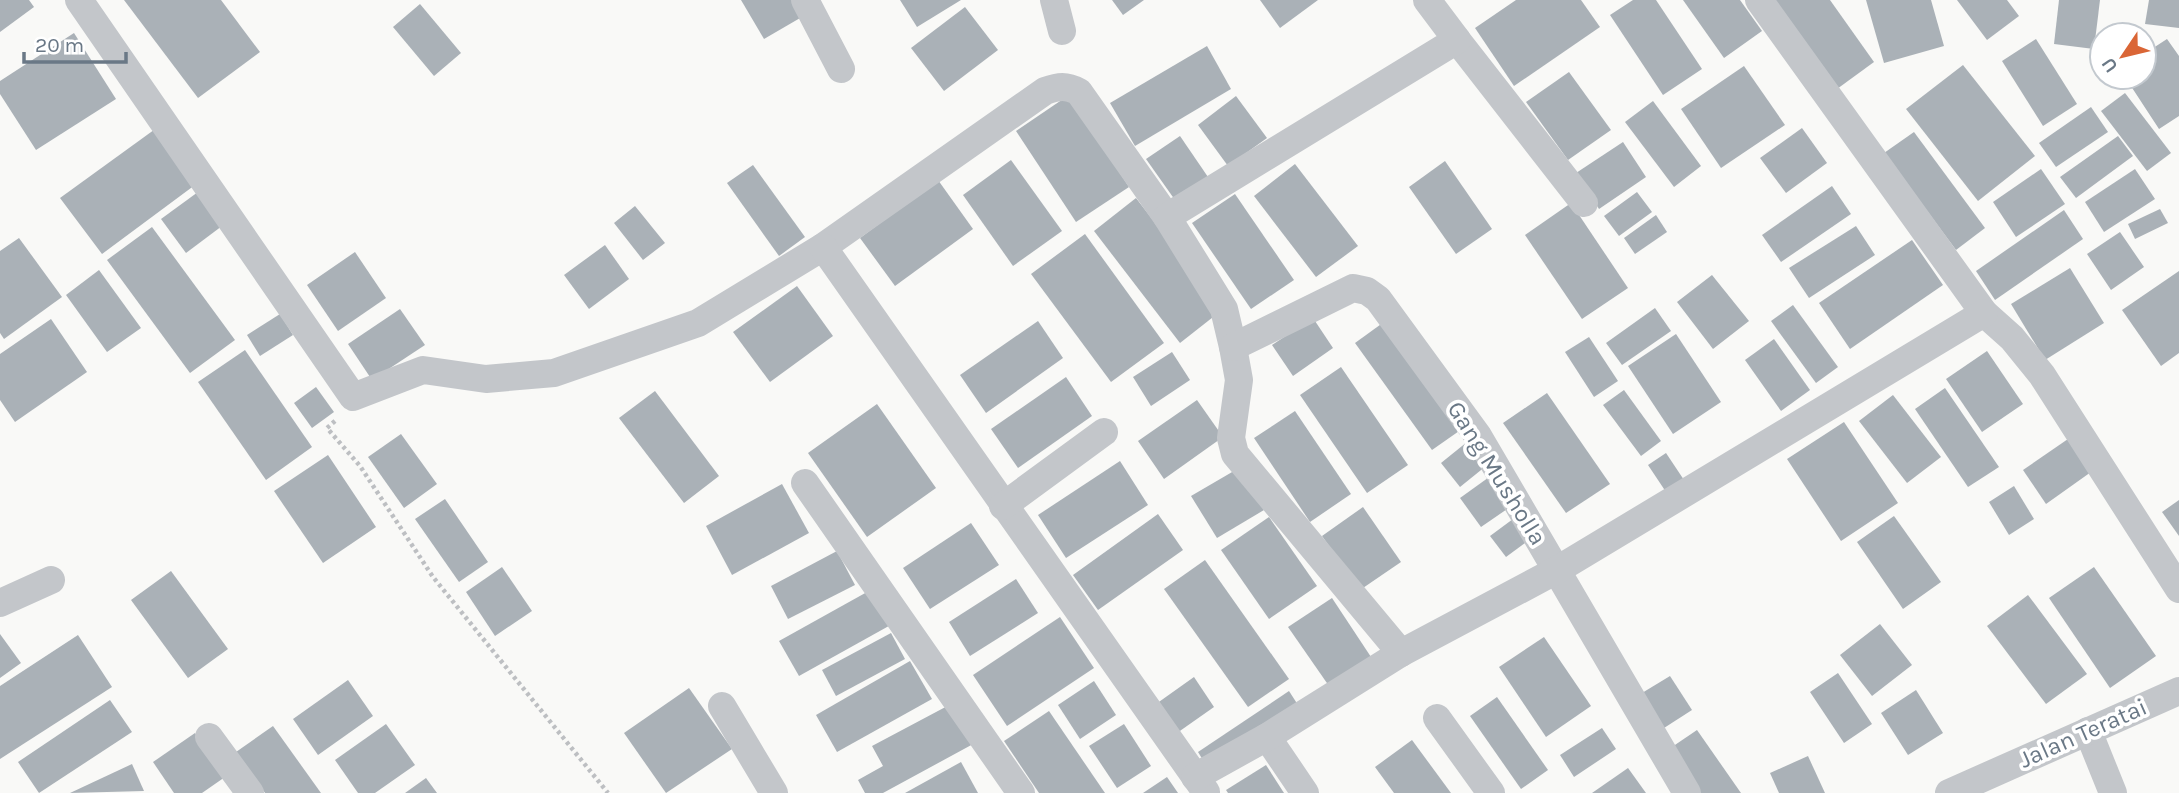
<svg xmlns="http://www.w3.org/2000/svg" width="2179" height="793" font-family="Karla,sans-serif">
  <rect width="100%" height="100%" fill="#f9f9f7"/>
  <g fill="#aab1b7">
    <polygon points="0,0 29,0 34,7 0,32"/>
    <polygon points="124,0 221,0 260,52 198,98"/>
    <polygon points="741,0 798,0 807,14 764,39"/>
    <polygon points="900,0 961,0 917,27"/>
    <polygon points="1112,0 1144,0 1123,15"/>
    <polygon points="1260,0 1318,0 1280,28"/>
    <polygon points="1516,0 1581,0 1600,27 1514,86 1475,28"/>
    <polygon points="1633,0 1656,0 1702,69 1663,95 1610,15"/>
    <polygon points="1683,0 1740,0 1762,31 1724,58"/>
    <polygon points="1774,0 1830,0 1874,62 1837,89"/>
    <polygon points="1866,0 1931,0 1944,46 1884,63"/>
    <polygon points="1957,0 2007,0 2019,16 1987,40"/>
    <polygon points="2059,0 2100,0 2094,49 2054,44"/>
    <polygon points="2149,0 2179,0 2179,28 2145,24"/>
    <polygon points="420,4 461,53 434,76 393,27"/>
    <polygon points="965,7 998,50 944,91 911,48"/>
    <polygon points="74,33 116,99 36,150 0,94 0,81"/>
    <polygon points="2036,39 2077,104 2043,126 2002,61"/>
    <polygon points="2167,39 2179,56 2179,116 2159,129 2125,77 2144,77 2144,54"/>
    <polygon points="1207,46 1231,89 1135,146 1110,103"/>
    <polygon points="1963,65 2035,156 1978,201 1906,109"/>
    <polygon points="1744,66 1785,125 1721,168 1681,109"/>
    <polygon points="1569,72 1611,130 1568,160 1526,102"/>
    <polygon points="2125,93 2171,153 2147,171 2101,111"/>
    <polygon points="1069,95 1129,187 1076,222 1016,131"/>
    <polygon points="1236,96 1267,138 1228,166 1198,125"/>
    <polygon points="1653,101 1701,166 1674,187 1625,122"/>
    <polygon points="2091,107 2108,132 2056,167 2039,143"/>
    <polygon points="158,127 199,182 102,254 60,198"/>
    <polygon points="1802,128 1827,163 1786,193 1760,158"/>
    <polygon points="1914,132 1985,228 1956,250 1884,153"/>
    <polygon points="1180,136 1208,177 1175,200 1146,159"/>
    <polygon points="2118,136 2133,156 2076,198 2060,177"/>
    <polygon points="1623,142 1646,177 1599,209 1576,173"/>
    <polygon points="1011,160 1062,231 1013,266 963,195"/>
    <polygon points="1445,161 1492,229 1456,254 1409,187"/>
    <polygon points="1295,164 1358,246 1316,277 1254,196"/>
    <polygon points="753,165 805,237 779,256 727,183"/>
    <polygon points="2041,169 2065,204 2016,237 1993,202"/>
    <polygon points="2135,169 2155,199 2104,232 2085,202"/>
    <polygon points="938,180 973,229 895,286 860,238"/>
    <polygon points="1832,186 1851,214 1781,262 1762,235"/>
    <polygon points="198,192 222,226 186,253 161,219"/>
    <polygon points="1637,192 1652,212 1619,236 1604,216"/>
    <polygon points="1235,194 1294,280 1251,309 1192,223"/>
    <polygon points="1136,198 1222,310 1180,343 1094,231"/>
    <polygon points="1571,203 1628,288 1582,319 1525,235"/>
    <polygon points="635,206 665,243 643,260 614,223"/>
    <polygon points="2160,209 2168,223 2135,239 2128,224"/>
    <polygon points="2064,210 2083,239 1995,300 1976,271"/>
    <polygon points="1656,215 1667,232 1635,254 1624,238"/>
    <polygon points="1856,226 1875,255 1809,298 1789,268"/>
    <polygon points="152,227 235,340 190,373 107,260"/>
    <polygon points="2120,232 2144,267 2111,290 2087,254"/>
    <polygon points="1085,234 1164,343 1111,382 1031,274"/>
    <polygon points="19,238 62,297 4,339 0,333 0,251"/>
    <polygon points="1912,240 1943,285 1850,349 1819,303"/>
    <polygon points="605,245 629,279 589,309 564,275"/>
    <polygon points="355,252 386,298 338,331 307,285"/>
    <polygon points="2070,268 2104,323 2045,360 2011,304"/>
    <polygon points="99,270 141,328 107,352 66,295"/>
    <polygon points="2179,271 2179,353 2161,366 2122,310"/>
    <polygon points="1712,275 1749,321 1713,349 1677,302"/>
    <polygon points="797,286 833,336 770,382 733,332"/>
    <polygon points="1793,305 1838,367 1816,383 1771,321"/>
    <polygon points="1655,308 1671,331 1622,365 1606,343"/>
    <polygon points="400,309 425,345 372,380 348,344"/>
    <polygon points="280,314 293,335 260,356 247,335"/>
    <polygon points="1313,318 1333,348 1293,376 1272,345"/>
    <polygon points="51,319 87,372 15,422 0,400 0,354"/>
    <polygon points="1038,321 1063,358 986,413 960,375"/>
    <polygon points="1384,322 1462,429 1432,450 1355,343"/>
    <polygon points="1676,334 1721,402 1673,434 1628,366"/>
    <polygon points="1589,337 1618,381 1594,397 1565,352"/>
    <polygon points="1774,339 1810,390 1781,411 1745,360"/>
    <polygon points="245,350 312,447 266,480 198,382"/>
    <polygon points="1987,351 2023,404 1982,432 1946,379"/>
    <polygon points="1172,352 1190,380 1151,406 1133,377"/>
    <polygon points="1341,367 1408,465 1367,493 1300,395"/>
    <polygon points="1066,377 1092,416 1018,468 991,429"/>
    <polygon points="316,387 334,412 312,428 294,403"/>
    <polygon points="1945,388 1999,467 1968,487 1915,409"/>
    <polygon points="1624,390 1661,441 1641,456 1603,405"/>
    <polygon points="655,391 719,476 684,503 619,418"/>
    <polygon points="1547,393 1610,484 1566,513 1503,423"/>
    <polygon points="1893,395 1941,457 1907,483 1859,421"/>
    <polygon points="1197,400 1223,437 1164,479 1138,441"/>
    <polygon points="877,404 936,488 867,537 808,453"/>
    <polygon points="1295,411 1351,494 1310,522 1254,438"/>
    <polygon points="1844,422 1898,503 1841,541 1787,459"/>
    <polygon points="401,434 437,484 404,508 368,457"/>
    <polygon points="2068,439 2091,472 2046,504 2023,470"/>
    <polygon points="1467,442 1486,466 1460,487 1441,463"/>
    <polygon points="1666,453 1686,483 1668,495 1648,465"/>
    <polygon points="328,455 376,527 323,563 274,491"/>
    <polygon points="1120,461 1148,505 1066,558 1038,515"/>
    <polygon points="1239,468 1264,510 1217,538 1191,496"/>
    <polygon points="1492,475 1513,505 1481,527 1460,498"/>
    <polygon points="782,484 809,533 732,575 706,526"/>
    <polygon points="2014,486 2034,519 2009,535 1989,502"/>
    <polygon points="445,499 488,562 459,582 415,519"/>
    <polygon points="2179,500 2179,536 2162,512"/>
    <polygon points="1363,507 1401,562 1360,590 1322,536"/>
    <polygon points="1158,514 1183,550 1098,610 1073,575"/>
    <polygon points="1894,516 1941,582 1903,609 1857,542"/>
    <polygon points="1269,517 1317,586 1269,619 1221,550"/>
    <polygon points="1513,519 1529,540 1506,557 1490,536"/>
    <polygon points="971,523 999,565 930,609 903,568"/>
    <polygon points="837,551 855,585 788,619 771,586"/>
    <polygon points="1205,560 1289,679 1248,707 1164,589"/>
    <polygon points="502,567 532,611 495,636 466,592"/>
    <polygon points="2094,567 2156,656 2110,688 2049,598"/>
    <polygon points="171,571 228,649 188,678 131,600"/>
    <polygon points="1016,579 1038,613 970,656 949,622"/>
    <polygon points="876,587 896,622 799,676 779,641"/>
    <polygon points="2028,595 2087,674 2046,704 1987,626"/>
    <polygon points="1332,598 1371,657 1329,686 1288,627"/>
    <polygon points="1060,617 1094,668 1007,726 973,675"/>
    <polygon points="1880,624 1912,665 1872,696 1840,655"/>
    <polygon points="891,633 905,659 836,696 822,670"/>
    <polygon points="0,634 21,663 0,678"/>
    <polygon points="78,635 112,687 0,759 0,686"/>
    <polygon points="1544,637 1591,706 1546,737 1499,667"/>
    <polygon points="910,661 932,699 837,752 816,715"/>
    <polygon points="1838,673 1872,724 1844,743 1810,692"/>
    <polygon points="1670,676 1692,710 1664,728 1642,693"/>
    <polygon points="1194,677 1214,707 1177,733 1156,704"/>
    <polygon points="348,680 373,716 318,755 293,719"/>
    <polygon points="1094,681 1116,715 1080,739 1058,705"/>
    <polygon points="689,688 732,749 666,793 624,733"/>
    <polygon points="1916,690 1943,733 1908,755 1881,713"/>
    <polygon points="1289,691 1298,705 1206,765 1198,752"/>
    <polygon points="1497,697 1548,770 1521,789 1470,716"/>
    <polygon points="110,700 132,732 39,793 18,762"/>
    <polygon points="953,703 975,743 883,793 865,793 858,780 883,766 872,746"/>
    <polygon points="1049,711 1105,793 1039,793 1004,741"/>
    <polygon points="386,724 415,765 375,793 358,793 335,760"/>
    <polygon points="1124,724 1151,766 1117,788 1089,746"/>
    <polygon points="273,726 321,793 265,793 236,752"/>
    <polygon points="1602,728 1616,749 1574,777 1560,755"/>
    <polygon points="1697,730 1741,793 1701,793 1669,749"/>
    <polygon points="195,733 225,777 202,793 174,793 153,762"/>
    <polygon points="1412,740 1451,793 1394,793 1375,767"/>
    <polygon points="1808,756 1825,793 1779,793 1770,773"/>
    <polygon points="961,762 978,793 905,793"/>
    <polygon points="132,764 144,791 70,793"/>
    <polygon points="1266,765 1284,793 1228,793 1226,790"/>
    <polygon points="1628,768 1646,793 1592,793"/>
    <polygon points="1167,777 1178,793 1143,793"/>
    <polygon points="426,778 437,793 405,793"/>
  </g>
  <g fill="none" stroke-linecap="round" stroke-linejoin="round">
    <polyline stroke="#bdbfc2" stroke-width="4.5" stroke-dasharray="3.5 3.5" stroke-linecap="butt" points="335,421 327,428 360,466 433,577 608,793"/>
    <g stroke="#c3c6ca" stroke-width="28">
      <path d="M79,0L353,397L423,370L486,379L554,373L698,323L823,247L1045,91C1059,86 1066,85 1079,92L1167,217L1224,309L1233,347L1239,380L1231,438L1235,454L1401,653"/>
      <polyline points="805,0 841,69"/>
      <polyline points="1054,0 1062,31"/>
      <polyline points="1759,0 1984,313 2012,338 2042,375 2179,589"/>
      <polyline points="1457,40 1584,203"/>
      <polyline points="1167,217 1457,40 1427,0"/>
      <polyline points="823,247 1206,792"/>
      <polyline points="1233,347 1353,288 1367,291 1378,299 1478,436 1687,793"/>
      <polyline points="805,483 1021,793"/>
      <polyline points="1003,506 1104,432"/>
      <polyline points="0,603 51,580"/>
      <polyline points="722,706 774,793"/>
      <polyline points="1437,718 1491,793"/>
      <polyline points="2088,731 2113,793"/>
      <polyline points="209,737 250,793"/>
      <polyline points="1267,737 1305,793"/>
      <polyline points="1195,777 1267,737 1401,653 1557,570 1984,313"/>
      <polyline points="1949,793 2179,691"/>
    </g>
  </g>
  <g text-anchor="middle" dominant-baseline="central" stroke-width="7" stroke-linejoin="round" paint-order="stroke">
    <g font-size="24" fill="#6a7886" stroke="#fff">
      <text transform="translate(1497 473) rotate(58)">Gang Musholla</text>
      <text transform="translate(2083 733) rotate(-24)">Jalan Teratai</text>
    </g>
  </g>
  <g transform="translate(2123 56) rotate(235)"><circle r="33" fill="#ffffff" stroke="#c3c9cf" stroke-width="2"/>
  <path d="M0-5L12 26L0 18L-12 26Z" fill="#da6636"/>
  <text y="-10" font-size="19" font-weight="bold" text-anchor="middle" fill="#6a7886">U</text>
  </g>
  <path d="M24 52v10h102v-10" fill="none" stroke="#6a7886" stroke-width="3.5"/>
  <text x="35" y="52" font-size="21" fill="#6a7886" stroke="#ffffff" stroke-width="5" paint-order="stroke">20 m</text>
</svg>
